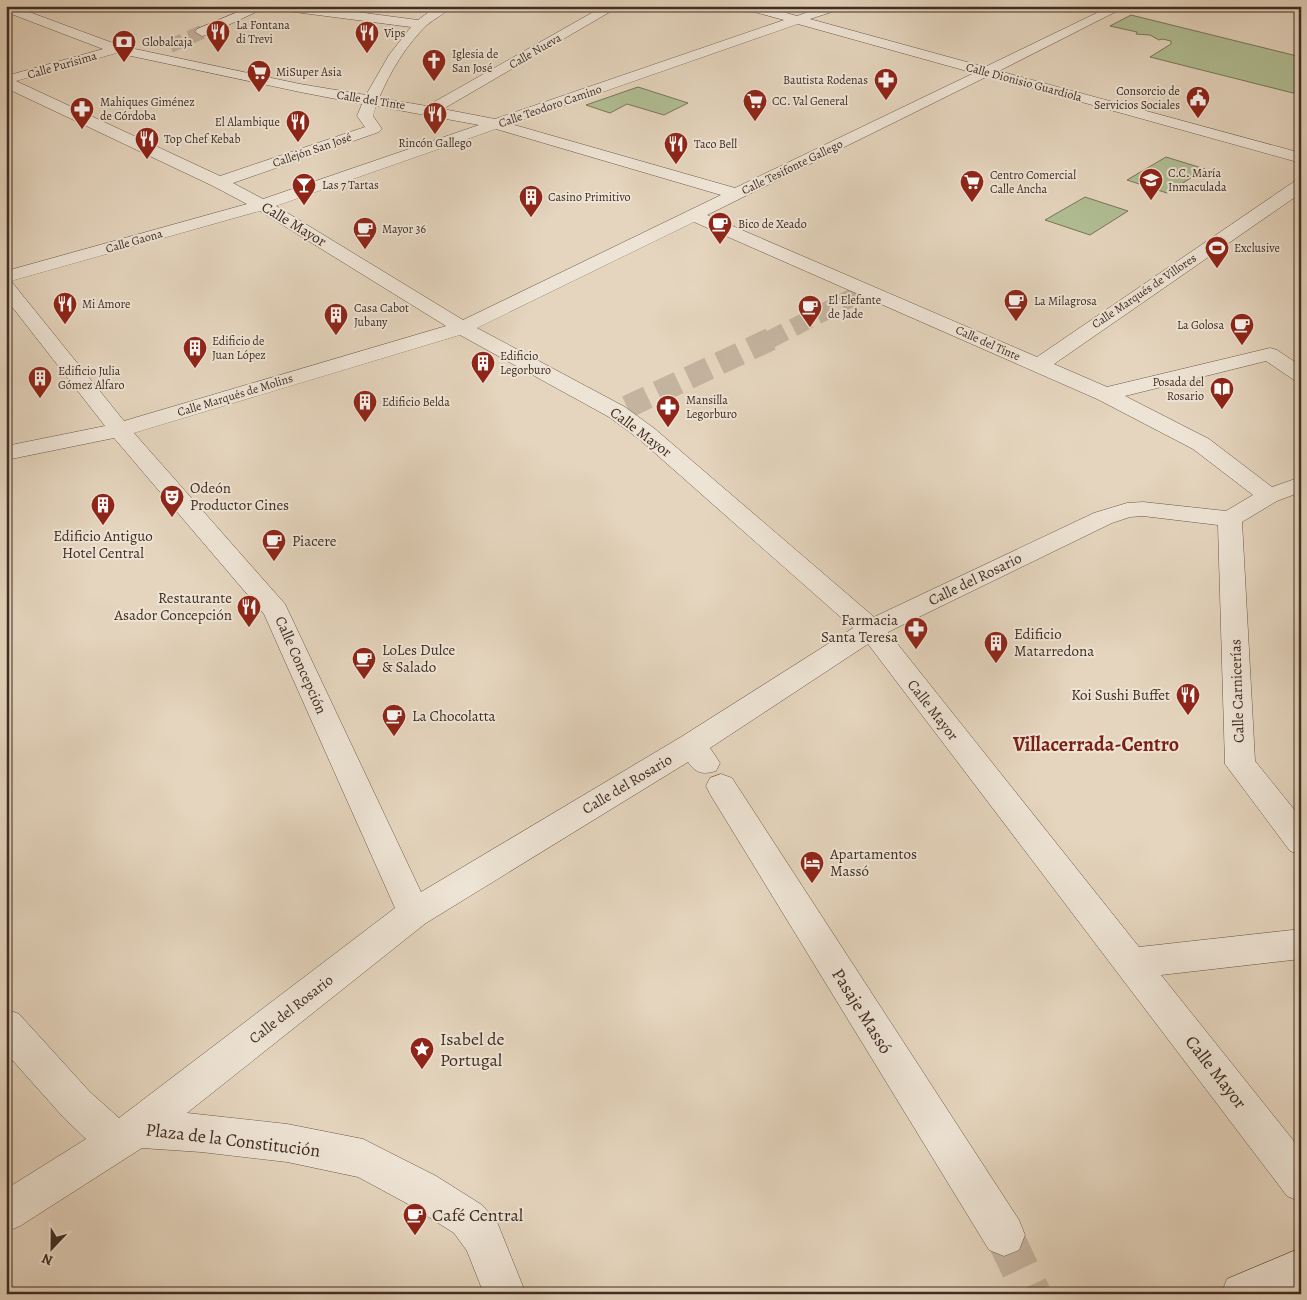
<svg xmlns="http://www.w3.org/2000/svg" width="1307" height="1300" font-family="Alegreya,serif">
  <rect width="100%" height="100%" fill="#e5d5be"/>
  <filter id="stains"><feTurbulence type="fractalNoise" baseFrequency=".004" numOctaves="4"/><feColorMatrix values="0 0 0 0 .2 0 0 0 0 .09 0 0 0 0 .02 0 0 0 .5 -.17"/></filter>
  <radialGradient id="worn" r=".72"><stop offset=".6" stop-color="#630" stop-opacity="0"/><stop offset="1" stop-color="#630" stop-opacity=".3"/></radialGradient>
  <g fill="#b1be94" stroke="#79765c">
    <polygon points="1131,15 1301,57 1301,90 1293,93 1150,57 1171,44 1171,41 1162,39 1159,40 1150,35 1136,34 1137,32 1110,26"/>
    <polygon points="638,87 688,103 664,115 627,104 610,113 586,105"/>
    <polygon points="1166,157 1205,169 1167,193 1127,180"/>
    <polygon points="1085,197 1128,211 1090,235 1045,220"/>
  </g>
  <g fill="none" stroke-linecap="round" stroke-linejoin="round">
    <polyline stroke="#c4b39f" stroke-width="14" stroke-dasharray="14 7" stroke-linecap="butt" points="170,46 202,32"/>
    <polyline stroke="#c4b39f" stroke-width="18" stroke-dasharray="18 9" stroke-linecap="butt" points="769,340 867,290"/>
    <polyline stroke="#c4b39f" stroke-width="23" stroke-dasharray="23 11" stroke-linecap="butt" points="627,407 771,339"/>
    <polyline stroke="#c4b39f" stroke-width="38" stroke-dasharray="38 19" stroke-linecap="butt" points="1004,1235 1032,1294"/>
    <defs>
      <g id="minor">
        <path d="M6,6H13L121,46L300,84L366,95L389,55L411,27L279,10L273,6H311L418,20L437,6H452C445,14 435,18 427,25C406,45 390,72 379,98L427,106L604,6H620L443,109L495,119L784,20L743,9L741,6H762L797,16L824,6H843L841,9L810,19L985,67L1111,6H1127L999,71L1301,153V163L988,76L707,215L1037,357L1295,181L1301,180V193L1054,364L1107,387L1270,348L1277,350L1301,366V382L1294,380L1266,361L1125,396L1209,439L1272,487L1301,477V492L1277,501L1242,522L1255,761L1301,818V855L1290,851L1225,764L1218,525L1143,516L1130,517L1112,523L888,632L1139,947L1301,929V959L1161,975L1301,1150V1202L1287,1196L868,644L710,748L720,763L716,771C702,775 696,773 688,762L426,923L187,1113L287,1124L363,1139L436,1176L482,1205L497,1222L526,1294H484L467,1251L454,1233L408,1204L358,1177L287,1162L201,1152L142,1148L20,1226L6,1232V1189L86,1139L64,1118L6,1053V1009L19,1014L90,1092L119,1118L395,908L264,614L114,438L6,460V446L105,426L6,299V271L247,204L213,186L6,88V76L103,49L6,12ZM798,24L974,73L735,188L511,124ZM117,53L300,92L362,104L357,116L365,127L220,176L16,81ZM376,106L479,125L263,199L233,183L379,132L382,129L373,116ZM496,129L721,195L463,320L276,206ZM260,211L446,326L124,421L11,281ZM694,222L1097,399L1193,449L1253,495L1226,511L1143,502L1127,503L1094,513L874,617L655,429L625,407L477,328ZM460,335L609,417L639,439L853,628L681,737L421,892L285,604L134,433Z"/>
        <polygon points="252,6 269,6 207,35 202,36 195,32 197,29"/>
        <polygon points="1292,6 1301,6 1301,11"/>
        <polygon points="721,774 732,778 1019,1220 1025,1235 1019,1250 1004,1256 989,1250 710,794 706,786 710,778"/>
        <polygon points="1301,1248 1301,1290 1293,1294 1221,1294 1227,1279"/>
      </g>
    </defs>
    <use href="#minor" stroke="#6a574a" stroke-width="1"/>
    <use href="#minor" fill="#eee4d5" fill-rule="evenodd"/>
  </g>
  <defs>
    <symbol id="restaurant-pin" viewBox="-11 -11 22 30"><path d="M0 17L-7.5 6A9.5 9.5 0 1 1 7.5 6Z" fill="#8f2418" stroke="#eee4d5"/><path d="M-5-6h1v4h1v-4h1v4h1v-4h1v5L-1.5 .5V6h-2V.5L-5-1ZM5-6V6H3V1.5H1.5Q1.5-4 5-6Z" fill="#fff"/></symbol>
    <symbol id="bank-pin" viewBox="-11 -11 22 30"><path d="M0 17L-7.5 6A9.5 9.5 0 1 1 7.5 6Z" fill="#8f2418" stroke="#eee4d5"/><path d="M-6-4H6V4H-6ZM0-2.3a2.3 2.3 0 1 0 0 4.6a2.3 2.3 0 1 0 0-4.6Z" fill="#fff"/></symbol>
    <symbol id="church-pin" viewBox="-11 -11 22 30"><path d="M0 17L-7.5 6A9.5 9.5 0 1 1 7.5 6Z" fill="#8f2418" stroke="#eee4d5"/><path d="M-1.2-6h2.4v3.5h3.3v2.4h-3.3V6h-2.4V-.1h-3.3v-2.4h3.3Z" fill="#fff"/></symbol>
    <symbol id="supermarket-pin" viewBox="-11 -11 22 30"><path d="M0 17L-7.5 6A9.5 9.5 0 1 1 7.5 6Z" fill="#8f2418" stroke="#eee4d5"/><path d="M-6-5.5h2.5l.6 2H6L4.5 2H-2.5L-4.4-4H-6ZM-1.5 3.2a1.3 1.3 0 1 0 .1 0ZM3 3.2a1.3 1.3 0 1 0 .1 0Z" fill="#fff"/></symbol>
    <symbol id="pharmacy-pin" viewBox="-11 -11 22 30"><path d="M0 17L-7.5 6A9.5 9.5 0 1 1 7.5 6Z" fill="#8f2418" stroke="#eee4d5"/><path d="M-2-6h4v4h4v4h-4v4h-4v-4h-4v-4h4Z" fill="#fff"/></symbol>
    <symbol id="civic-pin" viewBox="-11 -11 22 30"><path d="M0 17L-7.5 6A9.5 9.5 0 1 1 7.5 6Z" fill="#8f2418" stroke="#eee4d5"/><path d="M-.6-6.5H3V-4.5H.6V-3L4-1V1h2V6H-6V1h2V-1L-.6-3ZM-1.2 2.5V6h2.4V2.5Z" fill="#fff"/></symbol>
    <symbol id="school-pin" viewBox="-11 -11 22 30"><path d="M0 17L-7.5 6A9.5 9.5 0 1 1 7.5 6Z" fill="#8f2418" stroke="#eee4d5"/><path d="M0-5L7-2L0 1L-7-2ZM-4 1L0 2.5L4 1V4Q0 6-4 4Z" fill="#fff"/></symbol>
    <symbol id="bar-pin" viewBox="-11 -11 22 30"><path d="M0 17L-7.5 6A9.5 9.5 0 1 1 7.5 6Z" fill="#8f2418" stroke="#eee4d5"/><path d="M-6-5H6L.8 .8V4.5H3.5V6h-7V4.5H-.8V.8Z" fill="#fff"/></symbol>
    <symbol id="building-pin" viewBox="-11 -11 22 30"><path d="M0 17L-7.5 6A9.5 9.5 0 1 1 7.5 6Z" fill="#8f2418" stroke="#eee4d5"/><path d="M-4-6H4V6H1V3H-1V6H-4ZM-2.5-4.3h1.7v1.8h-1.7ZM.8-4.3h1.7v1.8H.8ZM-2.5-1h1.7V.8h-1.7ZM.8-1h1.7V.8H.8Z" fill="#fff"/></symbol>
    <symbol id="cafe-pin" viewBox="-11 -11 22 30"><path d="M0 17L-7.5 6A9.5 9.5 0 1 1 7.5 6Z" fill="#8f2418" stroke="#eee4d5"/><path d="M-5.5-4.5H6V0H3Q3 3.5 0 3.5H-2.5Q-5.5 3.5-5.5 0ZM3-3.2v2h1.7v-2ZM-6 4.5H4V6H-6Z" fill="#fff"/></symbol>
    <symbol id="stadium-pin" viewBox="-11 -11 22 30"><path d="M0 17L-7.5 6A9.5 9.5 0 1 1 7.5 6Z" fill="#8f2418" stroke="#eee4d5"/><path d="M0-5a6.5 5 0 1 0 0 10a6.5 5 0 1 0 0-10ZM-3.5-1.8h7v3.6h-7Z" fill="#fff"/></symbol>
    <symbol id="library-pin" viewBox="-11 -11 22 30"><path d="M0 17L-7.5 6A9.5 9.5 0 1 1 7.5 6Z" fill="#8f2418" stroke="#eee4d5"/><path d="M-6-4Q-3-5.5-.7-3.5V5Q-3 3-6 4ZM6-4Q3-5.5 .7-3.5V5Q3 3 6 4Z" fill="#fff"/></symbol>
    <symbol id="theatre-pin" viewBox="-11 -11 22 30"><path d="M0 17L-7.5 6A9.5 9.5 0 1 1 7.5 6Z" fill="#8f2418" stroke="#eee4d5"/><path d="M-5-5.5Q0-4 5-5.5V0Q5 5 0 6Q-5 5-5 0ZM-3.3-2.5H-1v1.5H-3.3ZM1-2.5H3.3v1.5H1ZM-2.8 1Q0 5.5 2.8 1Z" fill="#fff"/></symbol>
    <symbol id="hotel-pin" viewBox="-11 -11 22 30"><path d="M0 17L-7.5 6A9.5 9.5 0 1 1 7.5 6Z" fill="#8f2418" stroke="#eee4d5"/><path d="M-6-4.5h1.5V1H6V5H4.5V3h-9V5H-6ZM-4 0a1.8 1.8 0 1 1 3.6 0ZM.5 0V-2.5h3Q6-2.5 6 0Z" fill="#fff"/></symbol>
    <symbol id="sight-pin" viewBox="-11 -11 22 30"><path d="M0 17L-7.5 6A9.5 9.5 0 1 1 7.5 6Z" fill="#8f2418" stroke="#eee4d5"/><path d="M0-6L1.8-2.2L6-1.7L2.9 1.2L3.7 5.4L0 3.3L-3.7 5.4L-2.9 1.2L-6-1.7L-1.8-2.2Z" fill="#fff"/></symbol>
  </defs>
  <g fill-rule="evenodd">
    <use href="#restaurant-pin" x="204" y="18" width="28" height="38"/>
    <use href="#restaurant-pin" x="353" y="19" width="28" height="38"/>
    <use href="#bank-pin" x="110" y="28" width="28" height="38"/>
    <use href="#church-pin" x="420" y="47" width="28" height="38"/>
    <use href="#supermarket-pin" x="245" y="58" width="28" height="38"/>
    <use href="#pharmacy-pin" x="872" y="66" width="28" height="38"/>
    <use href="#civic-pin" x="1184" y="84" width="28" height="38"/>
    <use href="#supermarket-pin" x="741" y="87" width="28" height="38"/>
    <use href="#pharmacy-pin" x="68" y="95" width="28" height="38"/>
    <use href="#restaurant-pin" x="421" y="100" width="28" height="38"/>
    <use href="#restaurant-pin" x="284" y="108" width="28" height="38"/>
    <use href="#restaurant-pin" x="133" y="125" width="28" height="38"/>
    <use href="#restaurant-pin" x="662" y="130" width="28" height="38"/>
    <use href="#school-pin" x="1137" y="166" width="28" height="38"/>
    <use href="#supermarket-pin" x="958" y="168" width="28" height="38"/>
    <use href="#bar-pin" x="290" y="171" width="28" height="38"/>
    <use href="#building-pin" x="517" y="183" width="28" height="38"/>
    <use href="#cafe-pin" x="706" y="210" width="28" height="38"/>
    <use href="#cafe-pin" x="351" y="215" width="28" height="38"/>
    <use href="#stadium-pin" x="1203" y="234" width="28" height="38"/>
    <use href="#cafe-pin" x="1002" y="287" width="28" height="38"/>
    <use href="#restaurant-pin" x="51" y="290" width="28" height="38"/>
    <use href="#cafe-pin" x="796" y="293" width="28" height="38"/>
    <use href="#building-pin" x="322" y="301" width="28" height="38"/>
    <use href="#cafe-pin" x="1228" y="311" width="28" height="38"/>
    <use href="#building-pin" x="181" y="334" width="28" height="38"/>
    <use href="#building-pin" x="469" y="349" width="28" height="38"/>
    <use href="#building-pin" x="26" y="364" width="28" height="38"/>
    <use href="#library-pin" x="1208" y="375" width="28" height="38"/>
    <use href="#building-pin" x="351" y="388" width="28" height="38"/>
    <use href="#pharmacy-pin" x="654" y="393" width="28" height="38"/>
    <use href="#theatre-pin" x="158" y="483" width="28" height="38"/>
    <use href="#building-pin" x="89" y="491" width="28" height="38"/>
    <use href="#cafe-pin" x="260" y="527" width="28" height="38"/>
    <use href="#restaurant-pin" x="235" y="593" width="28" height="38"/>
    <use href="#pharmacy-pin" x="902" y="615" width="28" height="38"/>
    <use href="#building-pin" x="982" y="629" width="28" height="38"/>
    <use href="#cafe-pin" x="350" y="645" width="28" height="38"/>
    <use href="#restaurant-pin" x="1174" y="681" width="28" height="38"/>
    <use href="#cafe-pin" x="380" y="702" width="28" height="38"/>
    <use href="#hotel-pin" x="798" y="849" width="28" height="38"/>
    <use href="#sight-pin" x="408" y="1035" width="28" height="38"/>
    <use href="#cafe-pin" x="401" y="1201" width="28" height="38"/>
  </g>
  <g text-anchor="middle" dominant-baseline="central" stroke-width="4" stroke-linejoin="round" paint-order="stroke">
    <g font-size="12" fill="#412d23" stroke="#eee4d5" text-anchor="start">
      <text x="236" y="25">La Fontana<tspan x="236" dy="14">di Trevi</tspan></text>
      <text x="384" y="33">Vips</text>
      <text x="142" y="42">Globalcaja</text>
      <text x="452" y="54">Iglesia de<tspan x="452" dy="14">San José</tspan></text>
      <text x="276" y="72">MiSuper Asia</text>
      <text x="868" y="80" text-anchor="end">Bautista Rodenas</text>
      <text x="1180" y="91" text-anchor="end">Consorcio de<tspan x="1180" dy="14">Servicios Sociales</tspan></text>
      <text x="772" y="101">CC. Val General</text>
      <text x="100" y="102">Mahiques Giménez<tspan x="100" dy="14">de Córdoba</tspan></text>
      <text x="280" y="122" text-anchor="end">El Alambique</text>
      <text x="164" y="139">Top Chef Kebab</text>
      <text x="435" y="143" text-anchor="middle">Rincón Gallego</text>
      <text x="694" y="144">Taco Bell</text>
      <text x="1168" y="173">C.C. María<tspan x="1168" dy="14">Inmaculada</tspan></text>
      <text x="990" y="175">Centro Comercial<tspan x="990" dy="14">Calle Ancha</tspan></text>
      <text x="322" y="185">Las 7 Tartas</text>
      <text x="548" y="197">Casino Primitivo</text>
      <text x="738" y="224">Bico de Xeado</text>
      <text x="382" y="229">Mayor 36</text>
      <text x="1234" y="248">Exclusive</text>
      <text x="828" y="300">El Elefante<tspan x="828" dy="14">de Jade</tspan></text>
      <text x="1034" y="301">La Milagrosa</text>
      <text x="82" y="304">Mi Amore</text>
      <text x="354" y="308">Casa Cabot<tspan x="354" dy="14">Jubany</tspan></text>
      <text x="1224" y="325" text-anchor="end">La Golosa</text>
      <text x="212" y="341">Edificio de<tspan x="212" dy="14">Juan López</tspan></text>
      <text x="500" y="356">Edificio<tspan x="500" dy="14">Legorburo</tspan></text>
      <text x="58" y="371">Edificio Julia<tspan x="58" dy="14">Gómez Alfaro</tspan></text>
      <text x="1204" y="382" text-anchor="end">Posada del<tspan x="1204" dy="14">Rosario</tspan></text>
      <text x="686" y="400">Mansilla<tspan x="686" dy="14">Legorburo</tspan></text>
      <text x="382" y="402">Edificio Belda</text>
    </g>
    <g font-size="12" fill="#412d23" stroke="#eee4d5">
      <text transform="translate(535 51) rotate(-30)">Calle Nueva</text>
      <text transform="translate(62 65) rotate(-16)">Calle Purísima</text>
      <text transform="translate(1024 82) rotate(15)">Calle Dionisio Guardiola</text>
      <text transform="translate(371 100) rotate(9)">Calle del Tinte</text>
      <text transform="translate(550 106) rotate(-19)">Calle Teodoro Camino</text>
      <text transform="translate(312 150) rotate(-19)">Callejón San José</text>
      <text transform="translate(792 167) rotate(-26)">Calle Tesifonte Gallego</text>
      <text transform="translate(134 241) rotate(-16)">Calle Gaona</text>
      <text transform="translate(1144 291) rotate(-34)">Calle Marqués de Villores</text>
      <text transform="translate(988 343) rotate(24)">Calle del Tinte</text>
      <text transform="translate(235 395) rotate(-17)">Calle Marqués de Molins</text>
    </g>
    <g font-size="15" fill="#412d23" stroke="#eee4d5">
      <text transform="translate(294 224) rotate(31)">Calle Mayor</text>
      <text transform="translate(641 432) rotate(37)">Calle Mayor</text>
      <text transform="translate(975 579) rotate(-26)">Calle del Rosario</text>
      <text transform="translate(301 665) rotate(66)">Calle Concepción</text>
      <text transform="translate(1237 691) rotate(-92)">Calle Carnicerías</text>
      <text transform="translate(933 710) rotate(52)">Calle Mayor</text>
      <text transform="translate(627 784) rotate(-31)">Calle del Rosario</text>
      <text transform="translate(291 1009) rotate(-38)">Calle del Rosario</text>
    </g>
    <g font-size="15" fill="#412d23" stroke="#eee4d5" text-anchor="start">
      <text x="190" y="488">Odeón<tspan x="190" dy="17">Productor Cines</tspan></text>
      <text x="103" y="536" text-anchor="middle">Edificio Antiguo<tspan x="103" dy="17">Hotel Central</tspan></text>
      <text x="292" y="541">Piacere</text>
      <text x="232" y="598" text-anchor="end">Restaurante<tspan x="232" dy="17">Asador Concepción</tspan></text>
      <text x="898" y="620" text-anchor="end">Farmacia<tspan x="898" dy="17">Santa Teresa</tspan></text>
      <text x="1014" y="634">Edificio<tspan x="1014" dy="17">Matarredona</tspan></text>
      <text x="382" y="650">LoLes Dulce<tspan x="382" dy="17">&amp; Salado</tspan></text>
      <text x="1170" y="695" text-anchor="end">Koi Sushi Buffet</text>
      <text x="412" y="716">La Chocolatta</text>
      <text x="830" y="854">Apartamentos<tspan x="830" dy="17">Massó</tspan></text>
    </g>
    <g font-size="18" fill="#412d23" stroke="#eee4d5">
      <text transform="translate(862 1011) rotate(58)">Pasaje Massó</text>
      <text transform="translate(1216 1072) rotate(52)">Calle Mayor</text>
      <text transform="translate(233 1140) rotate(7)">Plaza de la Constitución</text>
    </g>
    <g font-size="18" fill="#412d23" stroke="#eee4d5" text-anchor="start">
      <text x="440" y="1039">Isabel de<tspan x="440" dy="21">Portugal</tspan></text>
      <text x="432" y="1215">Café Central</text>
    </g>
    <g font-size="20" font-weight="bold" fill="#7a1f14" stroke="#eee4d5">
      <text x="1096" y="744">Villacerrada-Centro</text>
    </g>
  </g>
  <rect width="1307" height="1300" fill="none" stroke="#e5d5be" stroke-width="25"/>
  <rect x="8" y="8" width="1292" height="1285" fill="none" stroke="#412d23" stroke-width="2.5"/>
  <rect x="12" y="12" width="1282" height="1275" fill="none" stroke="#412d23"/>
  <g transform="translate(52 1248) rotate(202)" stroke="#eee4d5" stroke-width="4" paint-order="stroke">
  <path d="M0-4L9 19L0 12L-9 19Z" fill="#412d23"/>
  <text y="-8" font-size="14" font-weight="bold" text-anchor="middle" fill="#412d23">N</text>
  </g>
  <rect width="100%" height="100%" filter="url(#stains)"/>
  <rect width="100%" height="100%" fill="url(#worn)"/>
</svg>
